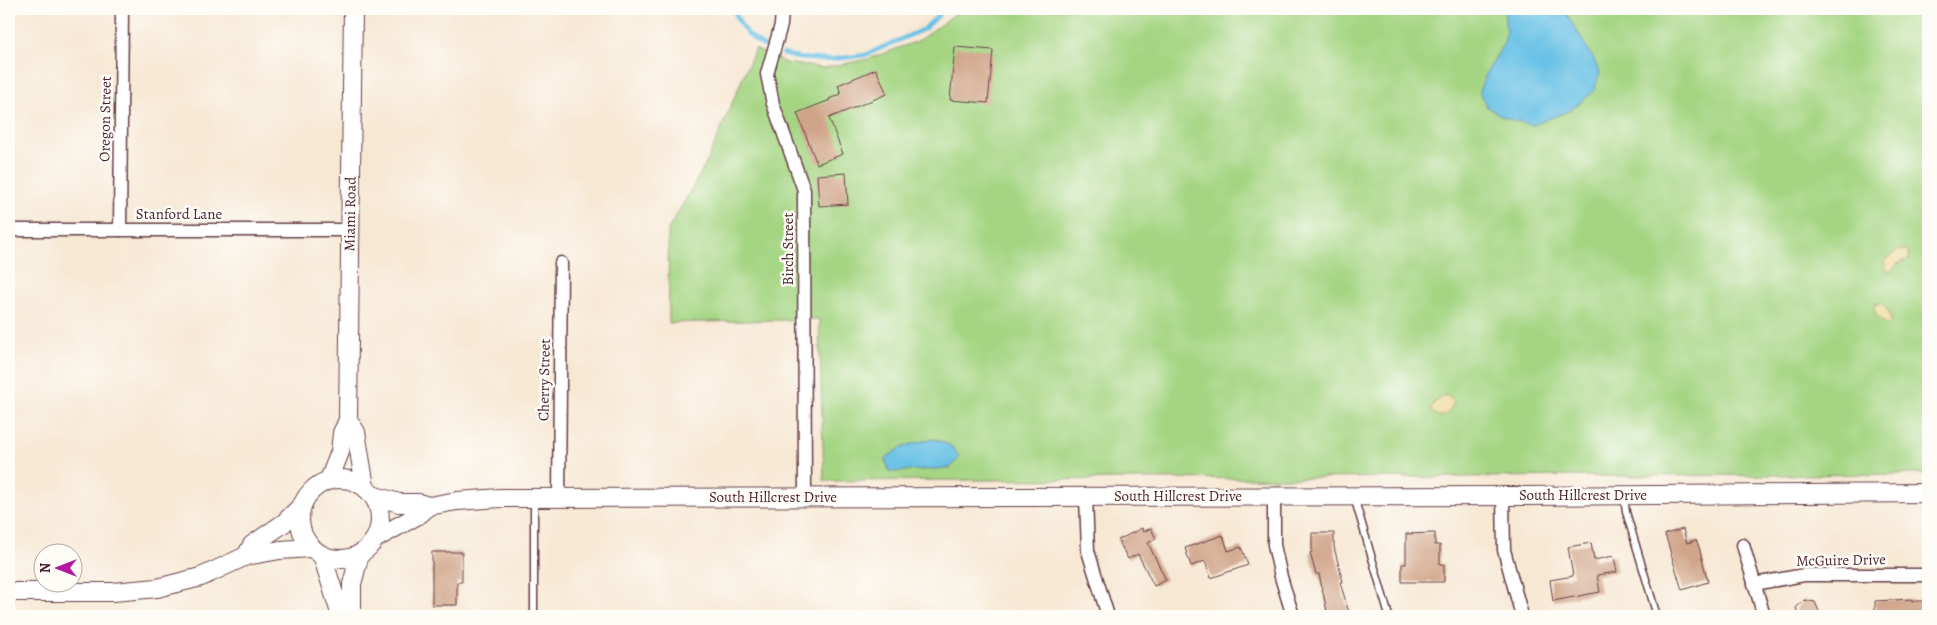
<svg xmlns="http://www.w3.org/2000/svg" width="1937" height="625" font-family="Alegreya,serif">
  <rect width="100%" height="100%" fill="#fdfcf7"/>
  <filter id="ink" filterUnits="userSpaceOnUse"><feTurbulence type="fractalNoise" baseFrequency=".02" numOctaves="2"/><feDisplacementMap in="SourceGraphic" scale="10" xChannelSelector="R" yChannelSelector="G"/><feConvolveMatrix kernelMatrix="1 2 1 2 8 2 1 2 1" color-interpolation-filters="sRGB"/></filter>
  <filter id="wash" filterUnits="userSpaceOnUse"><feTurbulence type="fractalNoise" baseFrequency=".0096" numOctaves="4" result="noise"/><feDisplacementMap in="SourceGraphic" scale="20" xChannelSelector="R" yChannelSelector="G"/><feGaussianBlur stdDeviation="1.12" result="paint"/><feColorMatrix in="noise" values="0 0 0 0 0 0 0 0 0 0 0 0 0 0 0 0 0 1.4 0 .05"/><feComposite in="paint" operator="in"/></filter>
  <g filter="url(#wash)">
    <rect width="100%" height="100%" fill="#f7e8d4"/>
    <polygon fill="#a5d583" stroke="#787a57" points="958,9 1928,9 1928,474 824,481 819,319 669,323 668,230 707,162 755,49 786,63 824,68 868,59 918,41 955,14"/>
    <g fill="#eeda9e" stroke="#9c7c64">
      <polygon points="1902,250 1907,251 1909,255 1909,259 1897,264 1892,271 1888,271 1885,268 1885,261 1896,251"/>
      <path d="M1880,303C1887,307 1889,313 1891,320L1889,324L1884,323C1879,317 1872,313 1875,304Z"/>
      <path d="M1446,395L1454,402C1450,413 1439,423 1431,410L1434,403Z"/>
    </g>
    <g fill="#68c1e6" stroke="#597088">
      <path d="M1504,9H1564C1575,31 1591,50 1600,73L1594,91L1571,110L1533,125L1506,118L1487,107L1479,91L1487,72L1505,41L1506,31Z"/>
      <path d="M935,439L951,446L960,457L950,468L890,472L885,460C898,446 916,442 935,439Z"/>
    </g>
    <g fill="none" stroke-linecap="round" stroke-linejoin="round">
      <g stroke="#68c1e6" stroke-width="4.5">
        <path d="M734,9C739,26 749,38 764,46"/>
        <polyline points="783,54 798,58 827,60 865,55 924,29 945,9"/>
      </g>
    </g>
    <g id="blocks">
      <g fill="#d0a489">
        <polygon points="955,47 993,50 988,103 950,100"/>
        <polygon points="876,69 887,94 829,118 843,154 817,164 797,113 830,100 829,99 841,94 838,85"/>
        <polygon points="846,173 848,204 819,206 817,175"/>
        <polygon points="1142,528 1143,532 1151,528 1156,539 1148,543 1166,580 1154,586 1138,554 1128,559 1118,540"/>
        <polygon points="1683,529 1687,543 1696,540 1699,547 1708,582 1682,590 1665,534"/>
        <polygon points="1312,533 1334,533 1334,547 1343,582 1340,582 1350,616 1328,616 1319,574 1316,574 1310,553 1312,552"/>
        <polygon points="1435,533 1435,545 1440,545 1440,564 1444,564 1444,582 1402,582 1402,564 1406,564 1406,534"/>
        <polygon points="1223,535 1228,551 1241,547 1248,565 1211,578 1205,561 1191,566 1185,548"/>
        <polygon points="1591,543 1594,560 1614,556 1617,572 1597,575 1600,592 1553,601 1550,580 1573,576 1568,547"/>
        <polygon points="432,552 462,552 462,582 457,582 457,605 432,605"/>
        <polygon points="1912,599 1912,601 1928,601 1928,616 1875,616 1875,601"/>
        <polygon points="1804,600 1815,602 1821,616 1799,616 1796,608"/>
      </g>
    </g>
  </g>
  <g filter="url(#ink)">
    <use href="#blocks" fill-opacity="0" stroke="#643d44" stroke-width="1"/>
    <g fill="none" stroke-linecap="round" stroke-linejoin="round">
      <defs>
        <g id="lane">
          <polyline points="1354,497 1389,616"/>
          <polyline points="1624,497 1626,512 1657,616"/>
          <polyline points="534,499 534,616"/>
        </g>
        <g id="street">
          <polyline points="782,9 781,25 767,74 773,104 804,190 805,497"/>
          <polyline points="9,230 350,230"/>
          <polyline points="120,230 122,9"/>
          <polyline points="1274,496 1274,545 1281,577 1293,616"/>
          <polyline points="1503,496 1504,550 1522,616"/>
          <polyline points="1086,497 1088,551 1108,616"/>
          <polyline points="559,498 561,263"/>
          <polyline points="1743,545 1764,616"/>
          <polyline points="1754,584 1804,575 1928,575"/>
        </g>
        <g id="secondary">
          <polyline points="348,420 356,432 365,487"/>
          <circle cx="340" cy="519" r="40"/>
          <polyline points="329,480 340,452 342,433 348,420 353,9"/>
          <polyline points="372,495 399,503 419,503 429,506 457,501 501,498 1522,496 1928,493"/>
          <polyline points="375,539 420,514 429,506"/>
          <polyline points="322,555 341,616"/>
          <polyline points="246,556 252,545 284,523 302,505"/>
          <polyline points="9,592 113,592 157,588 201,577 246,556 280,550 311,548"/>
          <polyline points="352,616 352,584 360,554"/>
        </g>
      </defs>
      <use href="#lane" stroke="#643d44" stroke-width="9"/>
      <use href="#street" stroke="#643d44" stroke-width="15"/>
      <use href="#secondary" stroke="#643d44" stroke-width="20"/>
      <use href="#lane" stroke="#fff" stroke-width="6"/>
      <use href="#street" stroke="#fff" stroke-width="12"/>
      <use href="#secondary" stroke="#fff" stroke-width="18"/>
    </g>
  </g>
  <g text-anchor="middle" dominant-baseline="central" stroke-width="5" stroke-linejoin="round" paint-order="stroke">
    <g font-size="15" fill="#4a1f2b" stroke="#fdfcf7">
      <text transform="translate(105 119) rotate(-89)">Oregon Street</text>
      <text x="179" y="214">Stanford Lane</text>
      <text transform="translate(350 214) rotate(-89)">Miami Road</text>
      <text transform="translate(788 249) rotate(-90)">Birch Street</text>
      <text transform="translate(544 380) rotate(-89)">Cherry Street</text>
      <text x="1583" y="495">South Hillcrest Drive</text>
      <text x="1178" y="496">South Hillcrest Drive</text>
      <text x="773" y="497">South Hillcrest Drive</text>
      <text transform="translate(1841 560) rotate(-1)">McGuire Drive</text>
    </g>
  </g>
  <rect width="1937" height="625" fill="none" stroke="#fdfcf7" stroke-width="30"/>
  <g transform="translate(58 568) rotate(270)"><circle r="24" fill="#fdfcf7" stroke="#b5a4a5"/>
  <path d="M0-4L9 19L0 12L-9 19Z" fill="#b5179e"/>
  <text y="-8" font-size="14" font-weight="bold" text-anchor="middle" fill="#4a1f2b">N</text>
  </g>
</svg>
